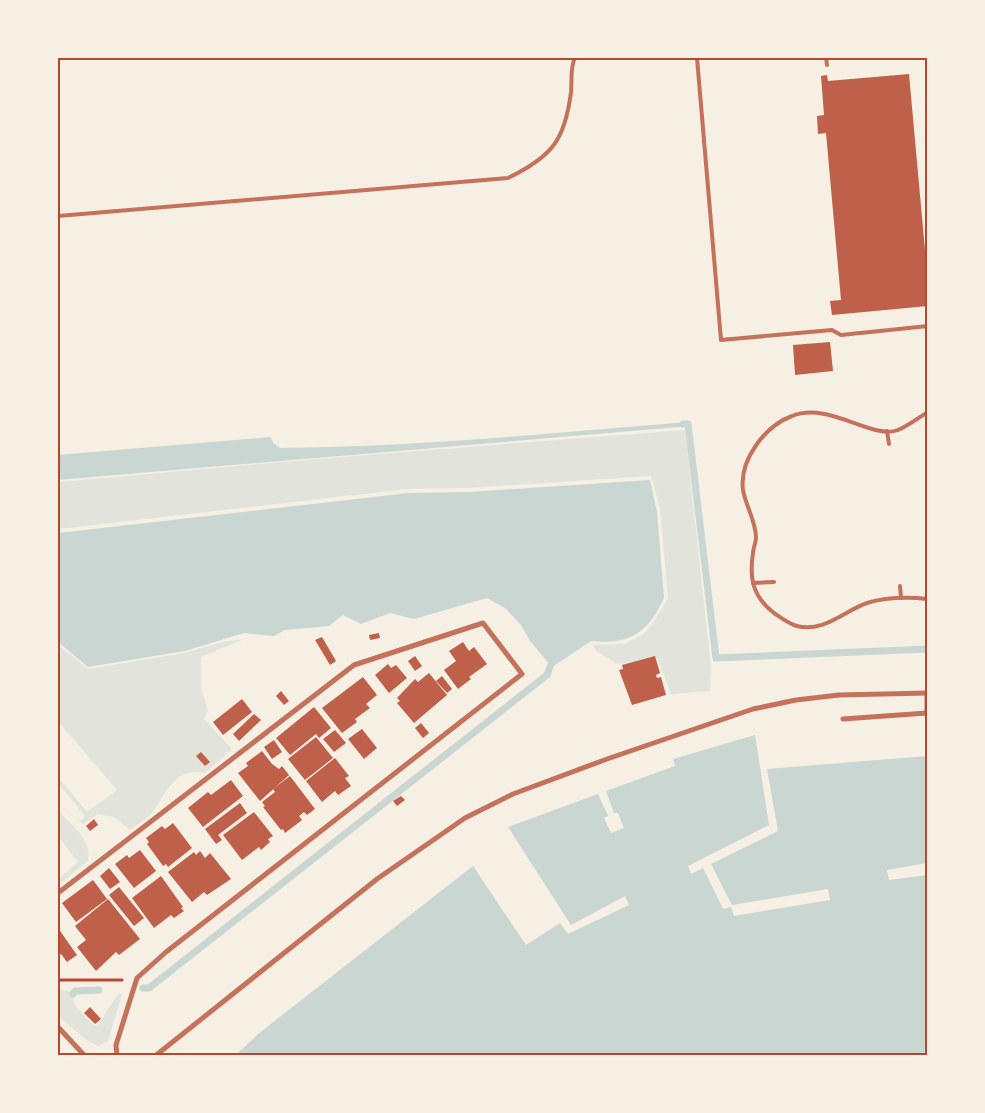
<svg xmlns="http://www.w3.org/2000/svg" width="985" height="1113" font-family="Lato,sans-serif">
  <rect width="100%" height="100%" fill="#f6efe4"/>
  <g fill="#e2e4dc">
    <polygon points="685,430 711,667 710,691 671,694 658,659 618,664 596,651 593,645 624,644 642,635 652,625 668,598 660,508 651,476 468,488 407,489 58,529 58,482 327,458"/>
    <path d="M244,639L201,657V688L208,710L204,719L232,749L205,773C174,767 167,793 152,813C146,819 137,825 130,830L114,817L98,814L83,824L58,804L80,821L85,816L58,783V777L87,812L117,790L58,721V645L88,669L184,653L226,641Z"/>
    <path d="M58,811C72,824 92,840 88,861L58,885V880L78,862L58,836Z"/>
    <polygon points="61,989 71,992 75,1005 94,1026 98,1025 118,994 122,994 108,1041 98,1046 89,1042 58,1016 58,993"/>
  </g>
  <g fill="#c9d6d2">
    <path d="M688,422L690,426L58,480V455L271,437L273,443L280,448C416,447 552,433 688,422Z"/>
    <path d="M650,480L657,512L664,598C648,633 630,645 591,641L552,667L530,641L521,625L505,608L487,598L414,619L390,613L361,624L343,615L329,626L285,630L274,636L244,633L185,651L88,667L58,642V533L409,493L470,492Z"/>
    <polygon points="755,735 769,825 688,866 691,874 703,868 723,909 731,907 734,916 830,900 828,889 732,905 711,864 778,831 767,769 927,756 927,863 887,870 889,880 927,875 927,1055 236,1055 258,1034 473,866 526,945 560,923 568,934 629,905 625,896 571,925 508,827 598,794 608,816 604,818 611,833 624,828 618,813 614,813 606,791 675,766 673,759"/>
  </g>
  <g fill="none" stroke-linecap="round" stroke-linejoin="round">
    <g stroke="#c9d6d2" stroke-width="7">
      <polyline points="683,424 688,424 716,658 928,649"/>
      <polyline points="143,988 149,988 547,675 553,659"/>
      <polyline points="73,994 75,991 99,990"/>
    </g>
  </g>
  <g fill="#bf614a">
    <polygon points="909,74 928,283 928,306 832,315 830,301 841,300 826,133 818,134 817,116 824,115 821,76 827,75 828,81"/>
    <polygon points="830,342 833,371 795,375 793,345"/>
    <polygon points="379,633 380,638 370,640 369,635"/>
    <polygon points="322,637 336,661 330,665 315,640"/>
    <polygon points="463,642 469,651 474,647 487,664 469,677 471,679 458,689 444,670 456,661 449,651"/>
    <polygon points="415,656 422,666 415,671 408,661"/>
    <polygon points="655,656 660,673 656,675 657,678 661,677 666,695 632,705 619,670 623,669 622,665"/>
    <polygon points="388,664 391,668 396,665 407,678 389,693 375,675"/>
    <polygon points="429,673 447,695 414,723 397,703 400,701 397,698 415,679 418,682"/>
    <polygon points="442,676 452,689 447,693 436,681"/>
    <polygon points="363,677 377,695 366,704 370,708 355,719 357,722 342,733 322,708"/>
    <polygon points="281,691 289,701 284,705 276,696"/>
    <polygon points="242,699 252,712 223,735 213,722"/>
    <polygon points="314,707 331,728 319,738 316,734 290,755 276,738"/>
    <polygon points="254,714 261,720 239,741 233,734"/>
    <polygon points="421,723 429,733 423,738 415,728"/>
    <polygon points="362,729 377,748 364,759 348,739"/>
    <polygon points="335,730 346,743 334,752 323,739"/>
    <polygon points="316,737 333,758 305,780 288,759"/>
    <polygon points="274,740 282,752 272,759 264,747"/>
    <polygon points="262,751 272,764 279,769 282,766 289,775 260,801 238,773 248,766 246,763"/>
    <polygon points="201,752 210,762 205,766 196,756"/>
    <polygon points="335,758 349,776 345,778 351,786 338,795 335,791 322,802 306,781"/>
    <polygon points="290,776 315,809 307,815 304,812 299,816 302,820 285,833 283,829 281,830 263,807 265,806 262,802 275,792 273,789"/>
    <polygon points="231,780 243,796 203,827 188,808 208,792 211,795"/>
    <polygon points="401,796 405,800 397,806 393,801"/>
    <polygon points="240,803 247,813 218,835 222,840 216,844 205,829"/>
    <polygon points="254,812 273,836 268,839 270,842 261,850 259,847 242,860 223,835"/>
    <polygon points="94,819 98,825 90,831 86,826"/>
    <polygon points="173,823 192,848 168,867 166,864 163,866 147,844 149,842 146,838 162,826 165,829"/>
    <polygon points="140,850 156,871 134,888 115,864 127,855 129,858"/>
    <polygon points="200,851 205,858 210,853 231,879 207,895 204,892 192,902 168,872 194,852 196,855"/>
    <polygon points="109,868 120,882 110,889 100,876"/>
    <polygon points="161,876 183,907 181,908 184,911 174,918 171,915 154,928 132,898"/>
    <polygon points="93,880 107,899 76,922 62,903"/>
    <polygon points="119,887 144,918 134,926 109,895"/>
    <polygon points="108,899 140,939 119,955 116,952 96,971 77,947 86,940 75,926"/>
    <polygon points="58,928 77,955 67,962 61,954 58,957"/>
    <polygon points="90,1007 101,1019 95,1024 84,1013"/>
  </g>
  <g fill="none" stroke-linecap="round" stroke-linejoin="round">
    <g stroke="#b5482f" stroke-width="3">
      <polyline points="58,980 122,980"/>
      <polyline points="58,985 59,980"/>
    </g>
    <g stroke="#c5725c" stroke-width="4">
      <polyline points="697,58 721,340 832,330 841,335 928,326"/>
      <polyline points="826,58 827,65"/>
      <path d="M58,216L508,178C551,157 565,141 571,92C572,82 570,66 575,58"/>
      <path d="M928,412C918,418 908,426 898,430C872,440 829,401 792,416C765,426 739,460 743,490C746,507 756,521 756,538C756,543 753,548 753,553C749,579 753,597 774,613C780,617 789,624 797,626C823,633 844,611 867,603C887,597 908,597 928,599"/>
      <polyline points="887,431 889,444"/>
      <polyline points="753,583 774,582"/>
      <polyline points="900,586 901,598"/>
    </g>
    <g stroke="#c5725c" stroke-width="5">
      <polyline points="843,719 927,713 927,693"/>
      <polyline points="58,893 354,665 483,623 522,674 166,952 137,978 116,1045 117,1056"/>
      <polyline points="58,1027 85,1056"/>
      <polyline points="155,1056 377,879 465,818 513,794 607,759 753,709 796,700 839,695 928,693"/>
    </g>
  </g>
  <rect width="985" height="1113" fill="none" stroke="#f6efe4" stroke-width="118"/>
  <rect x="59" y="59" width="867" height="995" fill="none" stroke="#b5482f" stroke-width="2"/>
</svg>
